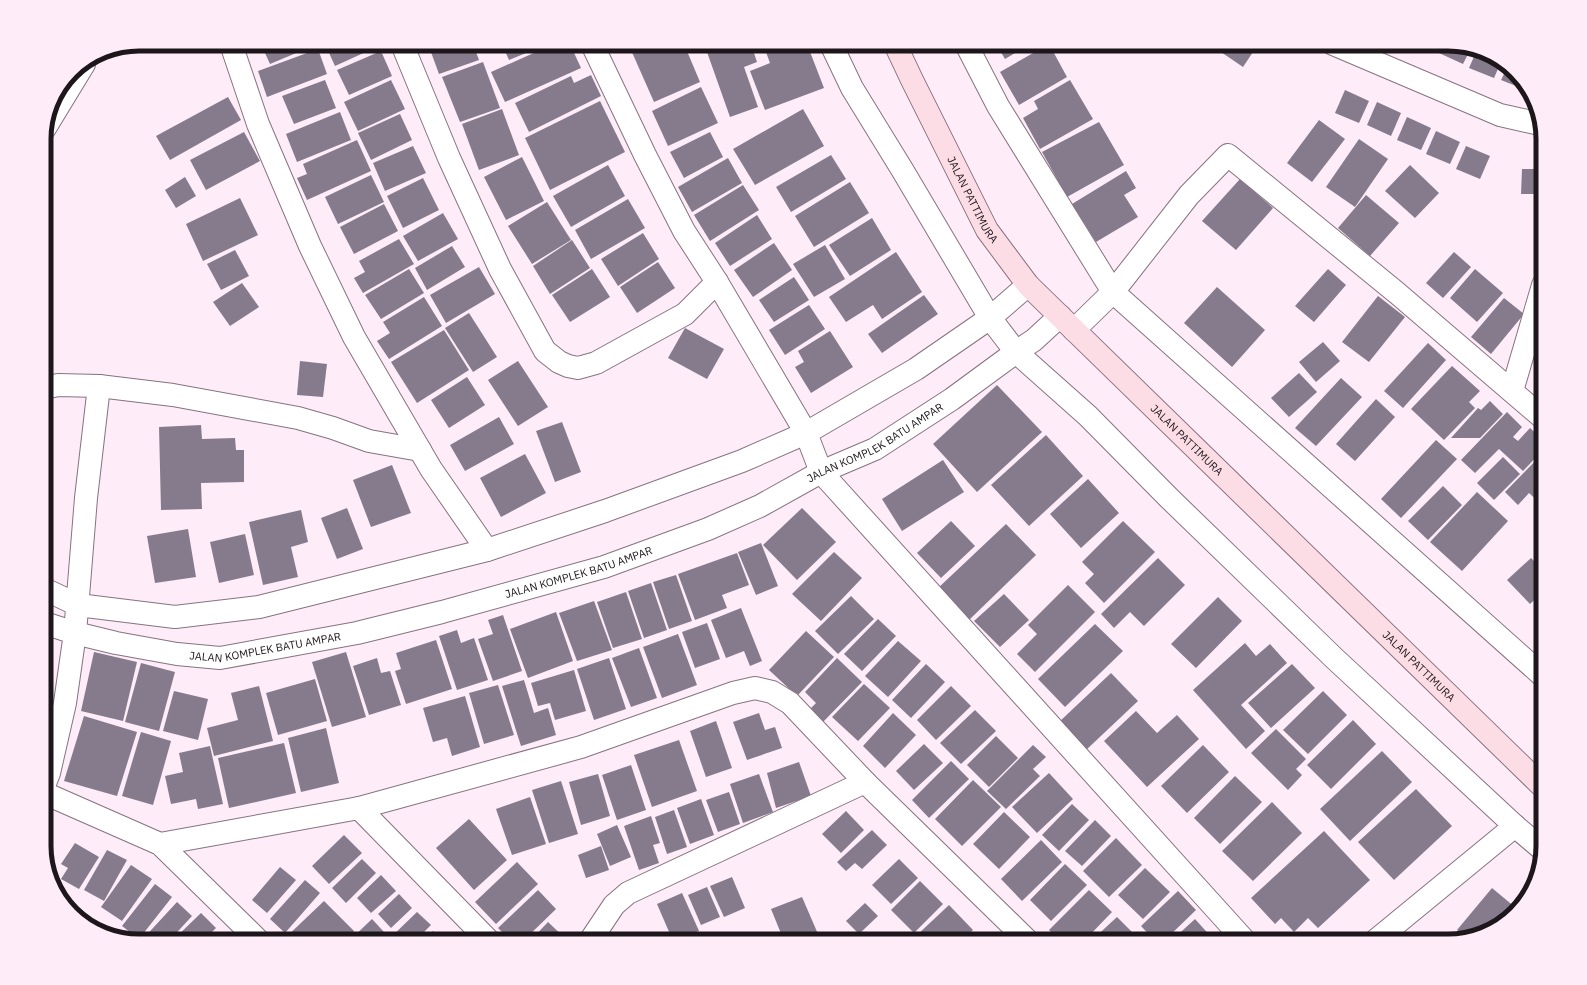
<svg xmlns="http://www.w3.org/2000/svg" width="1587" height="985" font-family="'IBM Plex Sans',sans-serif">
  <rect width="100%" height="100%" fill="#feecf8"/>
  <g fill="#857b8d">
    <polygon points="261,44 312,44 313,46 270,64"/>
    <polygon points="325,44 378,44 379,46 335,66"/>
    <polygon points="428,44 473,44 479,60 439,74"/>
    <polygon points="502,44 548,44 509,60"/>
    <polygon points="554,44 570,44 581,68 505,102 491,72"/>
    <polygon points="645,44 684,44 700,82 654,102 631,50"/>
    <polygon points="730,44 751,44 757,62 744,67 758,107 730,117 707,52"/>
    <polygon points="763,44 807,44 824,88 765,110 750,71 770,63"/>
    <polygon points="996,44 1030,44 1005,59"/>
    <polygon points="1049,44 1067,77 1019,105 1000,72"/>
    <polygon points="1227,44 1254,44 1257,46 1243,67 1221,52"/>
    <polygon points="1443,44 1470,50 1463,64 1439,53"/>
    <polygon points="318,49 327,74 267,97 258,71"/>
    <polygon points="381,51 392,76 349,95 337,70"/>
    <polygon points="1476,52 1496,57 1501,62 1494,78 1469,68"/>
    <polygon points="483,62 500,108 460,122 442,77"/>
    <polygon points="1507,68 1527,88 1526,90 1501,80"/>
    <polygon points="591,75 601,96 529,132 515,103 571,76 574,83"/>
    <polygon points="325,80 336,108 294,124 282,96"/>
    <polygon points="391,80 405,109 358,131 344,102"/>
    <polygon points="1070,80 1093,119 1040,149 1023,118 1038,109 1034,101"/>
    <polygon points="701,87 718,123 668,146 652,111"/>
    <polygon points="1345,90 1369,101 1359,123 1335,113"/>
    <polygon points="228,97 241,120 170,160 156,136"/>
    <polygon points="600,101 625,152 550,190 525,138"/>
    <polygon points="1377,102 1401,113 1391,136 1367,125"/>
    <polygon points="502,109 519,155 479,170 462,124"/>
    <polygon points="803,109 824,146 755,185 733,149"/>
    <polygon points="340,112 351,140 297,162 286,134"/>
    <polygon points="400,114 412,140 371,160 358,133"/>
    <polygon points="1407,117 1431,128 1421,150 1397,140"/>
    <polygon points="1319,120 1345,139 1312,182 1287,163"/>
    <polygon points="1099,122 1124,165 1067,197 1042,152"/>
    <polygon points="1436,131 1460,142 1450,164 1426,154"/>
    <polygon points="244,132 260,161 206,190 190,160"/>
    <polygon points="710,132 723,157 684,178 670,152"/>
    <polygon points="1359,139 1388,159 1355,207 1326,187"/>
    <polygon points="357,140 371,171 307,200 297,178 307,174 303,164"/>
    <polygon points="413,146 426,173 385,191 373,163"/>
    <polygon points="1466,146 1490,156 1480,179 1456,169"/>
    <polygon points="831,155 846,179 791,212 776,187"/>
    <polygon points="522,157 544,201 506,220 484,177"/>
    <polygon points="728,158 742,183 692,212 678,187"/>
    <polygon points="608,165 625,196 571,227 553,196"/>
    <polygon points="1410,165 1439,193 1415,218 1385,191"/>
    <polygon points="1522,169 1543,169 1543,194 1521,194"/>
    <polygon points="1126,171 1136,188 1124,195 1138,217 1096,242 1072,204"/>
    <polygon points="371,175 384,202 338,224 325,197"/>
    <polygon points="185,177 196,196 176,208 165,190"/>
    <polygon points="423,178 439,210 403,228 387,196"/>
    <polygon points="1240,179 1273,208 1236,250 1202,221"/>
    <polygon points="850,182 869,213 814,247 795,216"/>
    <polygon points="743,185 759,210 710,241 694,215"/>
    <polygon points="1366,195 1399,223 1370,256 1338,228"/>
    <polygon points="240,198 258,235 203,261 186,224"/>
    <polygon points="628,199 645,228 591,259 575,230"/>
    <polygon points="547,202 571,240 532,264 508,226"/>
    <polygon points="384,204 398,231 354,254 340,227"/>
    <polygon points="443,213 458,239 418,261 403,236"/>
    <polygon points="757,215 772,239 730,266 715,243"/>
    <polygon points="872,218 891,250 850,276 829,245"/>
    <polygon points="643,233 659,259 618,286 601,259"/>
    <polygon points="399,239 414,264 363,293 354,278 365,272 359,261"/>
    <polygon points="572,240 590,268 550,294 533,266"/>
    <polygon points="774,243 792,270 753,297 734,270"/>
    <polygon points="825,245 845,279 814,297 793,264"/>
    <polygon points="452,246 465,267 427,290 415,268"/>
    <polygon points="235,250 249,276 221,290 207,264"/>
    <polygon points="896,252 922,292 882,319 873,305 846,322 829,297"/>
    <polygon points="1454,252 1471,267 1443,298 1426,283"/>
    <polygon points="658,262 675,288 637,313 620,287"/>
    <polygon points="479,267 495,294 446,323 430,295"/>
    <polygon points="409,269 424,293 381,319 365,295"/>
    <polygon points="592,269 610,297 570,322 552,295"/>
    <polygon points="1328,269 1346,285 1314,322 1295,306"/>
    <polygon points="1475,269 1503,293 1477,322 1450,298"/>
    <polygon points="794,277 809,300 774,322 759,300"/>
    <polygon points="242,283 259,307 230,326 213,302"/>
    <polygon points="1217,287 1265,330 1232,367 1184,323"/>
    <polygon points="924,295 938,314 882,353 868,334"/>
    <polygon points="1378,296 1405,317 1369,362 1342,342"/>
    <polygon points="424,297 442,326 389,359 377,341 390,333 383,322"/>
    <polygon points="1504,298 1524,314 1491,354 1471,337"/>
    <polygon points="809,305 825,329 785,355 769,330"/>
    <polygon points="469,313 497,357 473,372 445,328"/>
    <polygon points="685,328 724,349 707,379 668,358"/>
    <polygon points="444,330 469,370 417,403 391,362"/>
    <polygon points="830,331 853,367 811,393 795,367 804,362 798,351"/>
    <polygon points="1323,342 1340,361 1316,382 1299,362"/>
    <polygon points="1428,343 1446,360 1403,408 1384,391"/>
    <polygon points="300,361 327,364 323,397 297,395"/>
    <polygon points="518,361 548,407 518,426 488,380"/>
    <polygon points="1452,366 1480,391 1469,402 1475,408 1444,440 1411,409"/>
    <polygon points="1299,373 1317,392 1289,417 1271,398"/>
    <polygon points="467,377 485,405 449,428 431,400"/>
    <polygon points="1341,378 1362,397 1316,446 1295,428"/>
    <polygon points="997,385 1042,432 977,492 933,444"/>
    <polygon points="1376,399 1395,417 1355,461 1336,444"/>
    <polygon points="1490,401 1503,414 1480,438 1451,438 1478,408 1481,410"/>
    <polygon points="1507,412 1522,427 1513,437 1518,441 1530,428 1543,440 1543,450 1523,471 1499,449 1475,473 1461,460"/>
    <polygon points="499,417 514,444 465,471 450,445"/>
    <polygon points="562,422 581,472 555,482 536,431"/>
    <polygon points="201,425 202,439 235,438 236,450 244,450 244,482 201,483 202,509 161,510 159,427"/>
    <polygon points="1046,435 1083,476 1029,526 991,485"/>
    <polygon points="1436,440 1457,459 1401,518 1381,499"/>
    <polygon points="1543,453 1543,506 1529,493 1518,505 1505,492"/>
    <polygon points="525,454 546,493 501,517 480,478"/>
    <polygon points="1503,457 1520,474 1494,500 1477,483"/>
    <polygon points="943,460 964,492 902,531 882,499"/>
    <polygon points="392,465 411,513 371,527 353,480"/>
    <polygon points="1088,479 1119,513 1081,548 1050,514"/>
    <polygon points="1443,486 1462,505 1428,540 1408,521"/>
    <polygon points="1477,492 1508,521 1462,571 1430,542"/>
    <polygon points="347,508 363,549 337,559 321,518"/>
    <polygon points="802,508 836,542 797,580 763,545"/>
    <polygon points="301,510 308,542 291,547 298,577 263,585 249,522"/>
    <polygon points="951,521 975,546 941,578 917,553"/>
    <polygon points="1123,521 1155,552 1104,603 1085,583 1094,574 1082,562"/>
    <polygon points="1006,524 1036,555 968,621 937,589"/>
    <polygon points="188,529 196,577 155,583 147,536"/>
    <polygon points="245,534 254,575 219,583 210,542"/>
    <polygon points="761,543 778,586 756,595 738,552"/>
    <polygon points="834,552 862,578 821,621 792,594"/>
    <polygon points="737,553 749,585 722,595 727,608 695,620 678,574"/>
    <polygon points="1158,558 1185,585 1144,626 1130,612 1114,628 1101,614"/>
    <polygon points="1531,558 1543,570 1543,592 1530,604 1507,580"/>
    <polygon points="676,575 692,621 669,629 653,582"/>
    <polygon points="651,583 667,630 644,638 628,591"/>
    <polygon points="1068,585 1095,612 1035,672 1017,654 1037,634 1028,625"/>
    <polygon points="626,592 642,639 613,648 597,602"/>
    <polygon points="1004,594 1029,620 1000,647 974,621"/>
    <polygon points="851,596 874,619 838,654 815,631"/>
    <polygon points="1218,597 1242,621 1196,668 1171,644"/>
    <polygon points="594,601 612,650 577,661 559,613"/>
    <polygon points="741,608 762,661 750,666 744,651 726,658 711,620"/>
    <polygon points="556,612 573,661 528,678 510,629"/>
    <polygon points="503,615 522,671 493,681 478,639 493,634 488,620"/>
    <polygon points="878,619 896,636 862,671 844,654"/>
    <polygon points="707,623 720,659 695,668 682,632"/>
    <polygon points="1095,624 1123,651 1065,707 1038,679"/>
    <polygon points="457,630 461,643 474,638 488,680 457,690 439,636"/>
    <polygon points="806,631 834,657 797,696 769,670"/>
    <polygon points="678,634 697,685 662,698 643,647"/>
    <polygon points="436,640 452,689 406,704 395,671 401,669 396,653"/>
    <polygon points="898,641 921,661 888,697 865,676"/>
    <polygon points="1245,643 1256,656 1270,644 1287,663 1241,705 1265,731 1246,749 1193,690"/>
    <polygon points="639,648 657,698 631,707 612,658"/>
    <polygon points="94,652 137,662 123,721 81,711"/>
    <polygon points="346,652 366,717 332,727 312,662"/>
    <polygon points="377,658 381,673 390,671 401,705 369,715 353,666"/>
    <polygon points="609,658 626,709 594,720 577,669"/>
    <polygon points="837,658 862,682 823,722 810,709 816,703 805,692"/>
    <polygon points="141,663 175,672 159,731 125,722"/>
    <polygon points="926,664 945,682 911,718 892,700"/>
    <polygon points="1292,664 1315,688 1271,728 1248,703"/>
    <polygon points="574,670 586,711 555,720 550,703 538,706 531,683"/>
    <polygon points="1111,673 1138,701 1085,751 1058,723"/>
    <polygon points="315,679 327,721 278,735 266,693"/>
    <polygon points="524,680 534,713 548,708 556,735 521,746 502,686"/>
    <polygon points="864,684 890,708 858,741 832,717"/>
    <polygon points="498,685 514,735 484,744 469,693"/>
    <polygon points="259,686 273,741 214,756 207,728 238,720 231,693"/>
    <polygon points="951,686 971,706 936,740 917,720"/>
    <polygon points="174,691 208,699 198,740 163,731"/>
    <polygon points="1323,691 1347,715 1308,754 1283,730"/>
    <polygon points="465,696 480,747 452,756 447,738 433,742 423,708"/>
    <polygon points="975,710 996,731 961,764 940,743"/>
    <polygon points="1136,711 1157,733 1177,715 1199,739 1147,787 1104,741"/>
    <polygon points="759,713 765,730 775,727 782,748 747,760 733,722"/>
    <polygon points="893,713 916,735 885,768 863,746"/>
    <polygon points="84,716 137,732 117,796 64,781"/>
    <polygon points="1353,720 1376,744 1331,789 1307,765"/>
    <polygon points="716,721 732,768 706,777 690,731"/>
    <polygon points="326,728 339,783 301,792 288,738"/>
    <polygon points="1276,729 1306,759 1296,769 1302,775 1288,790 1251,753"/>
    <polygon points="141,732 171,741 153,805 122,796"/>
    <polygon points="996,736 1018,758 989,787 967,765"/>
    <polygon points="679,740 697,791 652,807 634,755"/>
    <polygon points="284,743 296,793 229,808 218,758"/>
    <polygon points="924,744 943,763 914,790 896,771"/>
    <polygon points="1033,745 1046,757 1033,769 1040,776 1006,809 987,791"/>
    <polygon points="1203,745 1229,772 1187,813 1161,786"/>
    <polygon points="210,746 223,804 198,809 196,799 171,804 165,776 183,772 179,753"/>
    <polygon points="1382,751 1412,782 1350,841 1320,809"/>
    <polygon points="951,761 969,779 929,818 912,800"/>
    <polygon points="799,762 811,796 776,808 767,773"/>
    <polygon points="631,765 646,810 617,820 602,775"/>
    <polygon points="1049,773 1073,799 1037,833 1012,807"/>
    <polygon points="598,774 610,816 581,825 569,782"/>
    <polygon points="759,774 773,812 743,823 730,784"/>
    <polygon points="1235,776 1262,802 1220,844 1194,818"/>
    <polygon points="973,780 1001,807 962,846 935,819"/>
    <polygon points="561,781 578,834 549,843 532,790"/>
    <polygon points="1416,789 1452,826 1394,880 1358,842"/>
    <polygon points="729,792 740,824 718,832 706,800"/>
    <polygon points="530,797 546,844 512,855 496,809"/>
    <polygon points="701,799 714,835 690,844 677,808"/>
    <polygon points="1272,802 1302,833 1253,881 1222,851"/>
    <polygon points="1072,804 1089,820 1059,851 1042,835"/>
    <polygon points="674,810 687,847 667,854 655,817"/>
    <polygon points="846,811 864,830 841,853 822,834"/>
    <polygon points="1004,812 1030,837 999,869 973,844"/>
    <polygon points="651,816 660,843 653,845 659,863 639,870 624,826"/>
    <polygon points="469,819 507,860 474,890 436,848"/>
    <polygon points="1095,820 1111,836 1082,866 1065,851"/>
    <polygon points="617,825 631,857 610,866 597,834"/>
    <polygon points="872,830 887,845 862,869 855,863 846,871 837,862"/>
    <polygon points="1324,831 1370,880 1318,928 1308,918 1294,932 1281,918 1275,924 1251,898"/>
    <polygon points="344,835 362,853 329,884 312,866"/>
    <polygon points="1116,838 1142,865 1109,897 1083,871"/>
    <polygon points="1041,840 1062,862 1022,901 1001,879"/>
    <polygon points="75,843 99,857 79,889 61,879 68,868 61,864"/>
    <polygon points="601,846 609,870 586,878 578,855"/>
    <polygon points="107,850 127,860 104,901 84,890"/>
    <polygon points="362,859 376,873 346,903 332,888"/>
    <polygon points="899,859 918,878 891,904 872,885"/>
    <polygon points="517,862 538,884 496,924 475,902"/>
    <polygon points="1065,864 1087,885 1051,921 1030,900"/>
    <polygon points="131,865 152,879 122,921 101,907"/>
    <polygon points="280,867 296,880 267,913 252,900"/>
    <polygon points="1145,868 1170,892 1143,919 1118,895"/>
    <polygon points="381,875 396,891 371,913 357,898"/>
    <polygon points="732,877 745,908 724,917 710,886"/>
    <polygon points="305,880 320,893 285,933 270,919"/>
    <polygon points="920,881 943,904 914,933 891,910"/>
    <polygon points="155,884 172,897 139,939 122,926"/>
    <polygon points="707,887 720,917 701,925 688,895"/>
    <polygon points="1492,888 1516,908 1496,928 1465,936 1457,930"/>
    <polygon points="538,890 556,909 523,941 511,941 498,928"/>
    <polygon points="1089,890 1112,912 1084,941 1073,941 1070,938 1067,941 1060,941 1049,930"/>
    <polygon points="1178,891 1196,910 1164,941 1155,941 1141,926"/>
    <polygon points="682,893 699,931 673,941 657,904"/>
    <polygon points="399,894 412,908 391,928 378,914"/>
    <polygon points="802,897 818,934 801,941 784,941 771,909"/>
    <polygon points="324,901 354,931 344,941 282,941"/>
    <polygon points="177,902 192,916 169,941 163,941 161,939 159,941 141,941"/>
    <polygon points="865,903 878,916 859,934 846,921"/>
    <polygon points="949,905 973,930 962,941 921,941 916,936"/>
    <polygon points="417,912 431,925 415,941 387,941"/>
    <polygon points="201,913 216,928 203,941 172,941"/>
    <polygon points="1117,917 1141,941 1091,941"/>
    <polygon points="372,919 384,932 375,941 349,941"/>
    <polygon points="1195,919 1214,940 1213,941 1171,941"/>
    <polygon points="548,922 568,941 530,941"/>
    <polygon points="433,931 444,941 423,941"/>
    <polygon points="977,934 983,941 970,941"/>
    <polygon points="1412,934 1419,941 1405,941"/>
  </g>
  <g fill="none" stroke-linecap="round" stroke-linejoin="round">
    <defs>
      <g id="street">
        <polyline points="231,44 258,124 310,246 354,337 431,469 487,550"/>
        <polyline points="402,44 449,158 500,269 545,351 559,362 568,366 578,368 596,363 685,314 717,282"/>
        <polyline points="592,44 645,155 684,231 717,282 806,433 821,472 1245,941"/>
        <polyline points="831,44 852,88 903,171 990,318 1016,352 1088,416 1169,498 1334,658 1515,826 1542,849"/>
        <polyline points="966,44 998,106 1113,292 1543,676"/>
        <polyline points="1333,44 1500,115 1540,124"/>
        <polyline points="45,128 84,64"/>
        <polyline points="1074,330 1113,292 1189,195 1228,155 1397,293 1543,418"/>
        <polyline points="99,386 173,395 298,418 333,428 369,441 420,450"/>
        <polyline points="44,388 58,385 99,386 86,498 75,633 65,703 49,773 44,786"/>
        <polyline points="1512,391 1543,285"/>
        <polyline points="44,589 78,605 175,617 259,607 487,550 605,511 742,461 806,433 916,369 990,318 1028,285"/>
        <path id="s1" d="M44,623L75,633L116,643L177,654L220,658L357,633L442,612L604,567L708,529L760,506L821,472L875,449L952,399L1016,352L1034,340L1060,316"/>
        <polyline points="44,793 160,844 259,941"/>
        <polyline points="359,808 489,941"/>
        <polyline points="160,844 359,808 581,747 733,693 755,688 772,692 790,703 865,782 1028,941"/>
        <polyline points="590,941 614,905 628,893 865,782"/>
        <polyline points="1375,941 1515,826"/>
      </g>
      <g id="secondary">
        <path id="s2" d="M895,44L912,80L987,230L1028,285L1543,787"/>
      </g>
    </defs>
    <use href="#street" stroke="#867380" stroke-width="24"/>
    <use href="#secondary" stroke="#867380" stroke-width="24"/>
    <use href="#street" stroke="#fff" stroke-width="22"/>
    <use href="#secondary" stroke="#fddde5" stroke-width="22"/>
  </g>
  <g text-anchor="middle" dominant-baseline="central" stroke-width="4" stroke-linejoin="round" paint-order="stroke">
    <g font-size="11" fill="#1d161b" stroke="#feecf8">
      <text stroke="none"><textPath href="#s2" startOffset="174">JALAN PATTIMURA</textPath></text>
      <text stroke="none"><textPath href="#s2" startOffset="498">JALAN PATTIMURA</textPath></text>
      <text stroke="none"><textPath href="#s1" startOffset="874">JALAN KOMPLEK BATU AMPAR</textPath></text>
      <text stroke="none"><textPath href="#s1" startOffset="549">JALAN KOMPLEK BATU AMPAR</textPath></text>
      <text stroke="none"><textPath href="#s1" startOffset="226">JALAN KOMPLEK BATU AMPAR</textPath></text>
      <text stroke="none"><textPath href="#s2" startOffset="822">JALAN PATTIMURA</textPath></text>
    </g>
  </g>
  <path d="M0 0H1587V985H0ZM139 51H1448A88 88 0 0 1 1536 139V846A88 88 0 0 1 1448 934H139A88 88 0 0 1 51 846V139A88 88 0 0 1 139 51Z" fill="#feecf8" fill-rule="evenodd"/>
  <path fill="none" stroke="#1d161b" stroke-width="5" d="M139 51H1448A88 88 0 0 1 1536 139V846A88 88 0 0 1 1448 934H139A88 88 0 0 1 51 846V139A88 88 0 0 1 139 51Z"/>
</svg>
